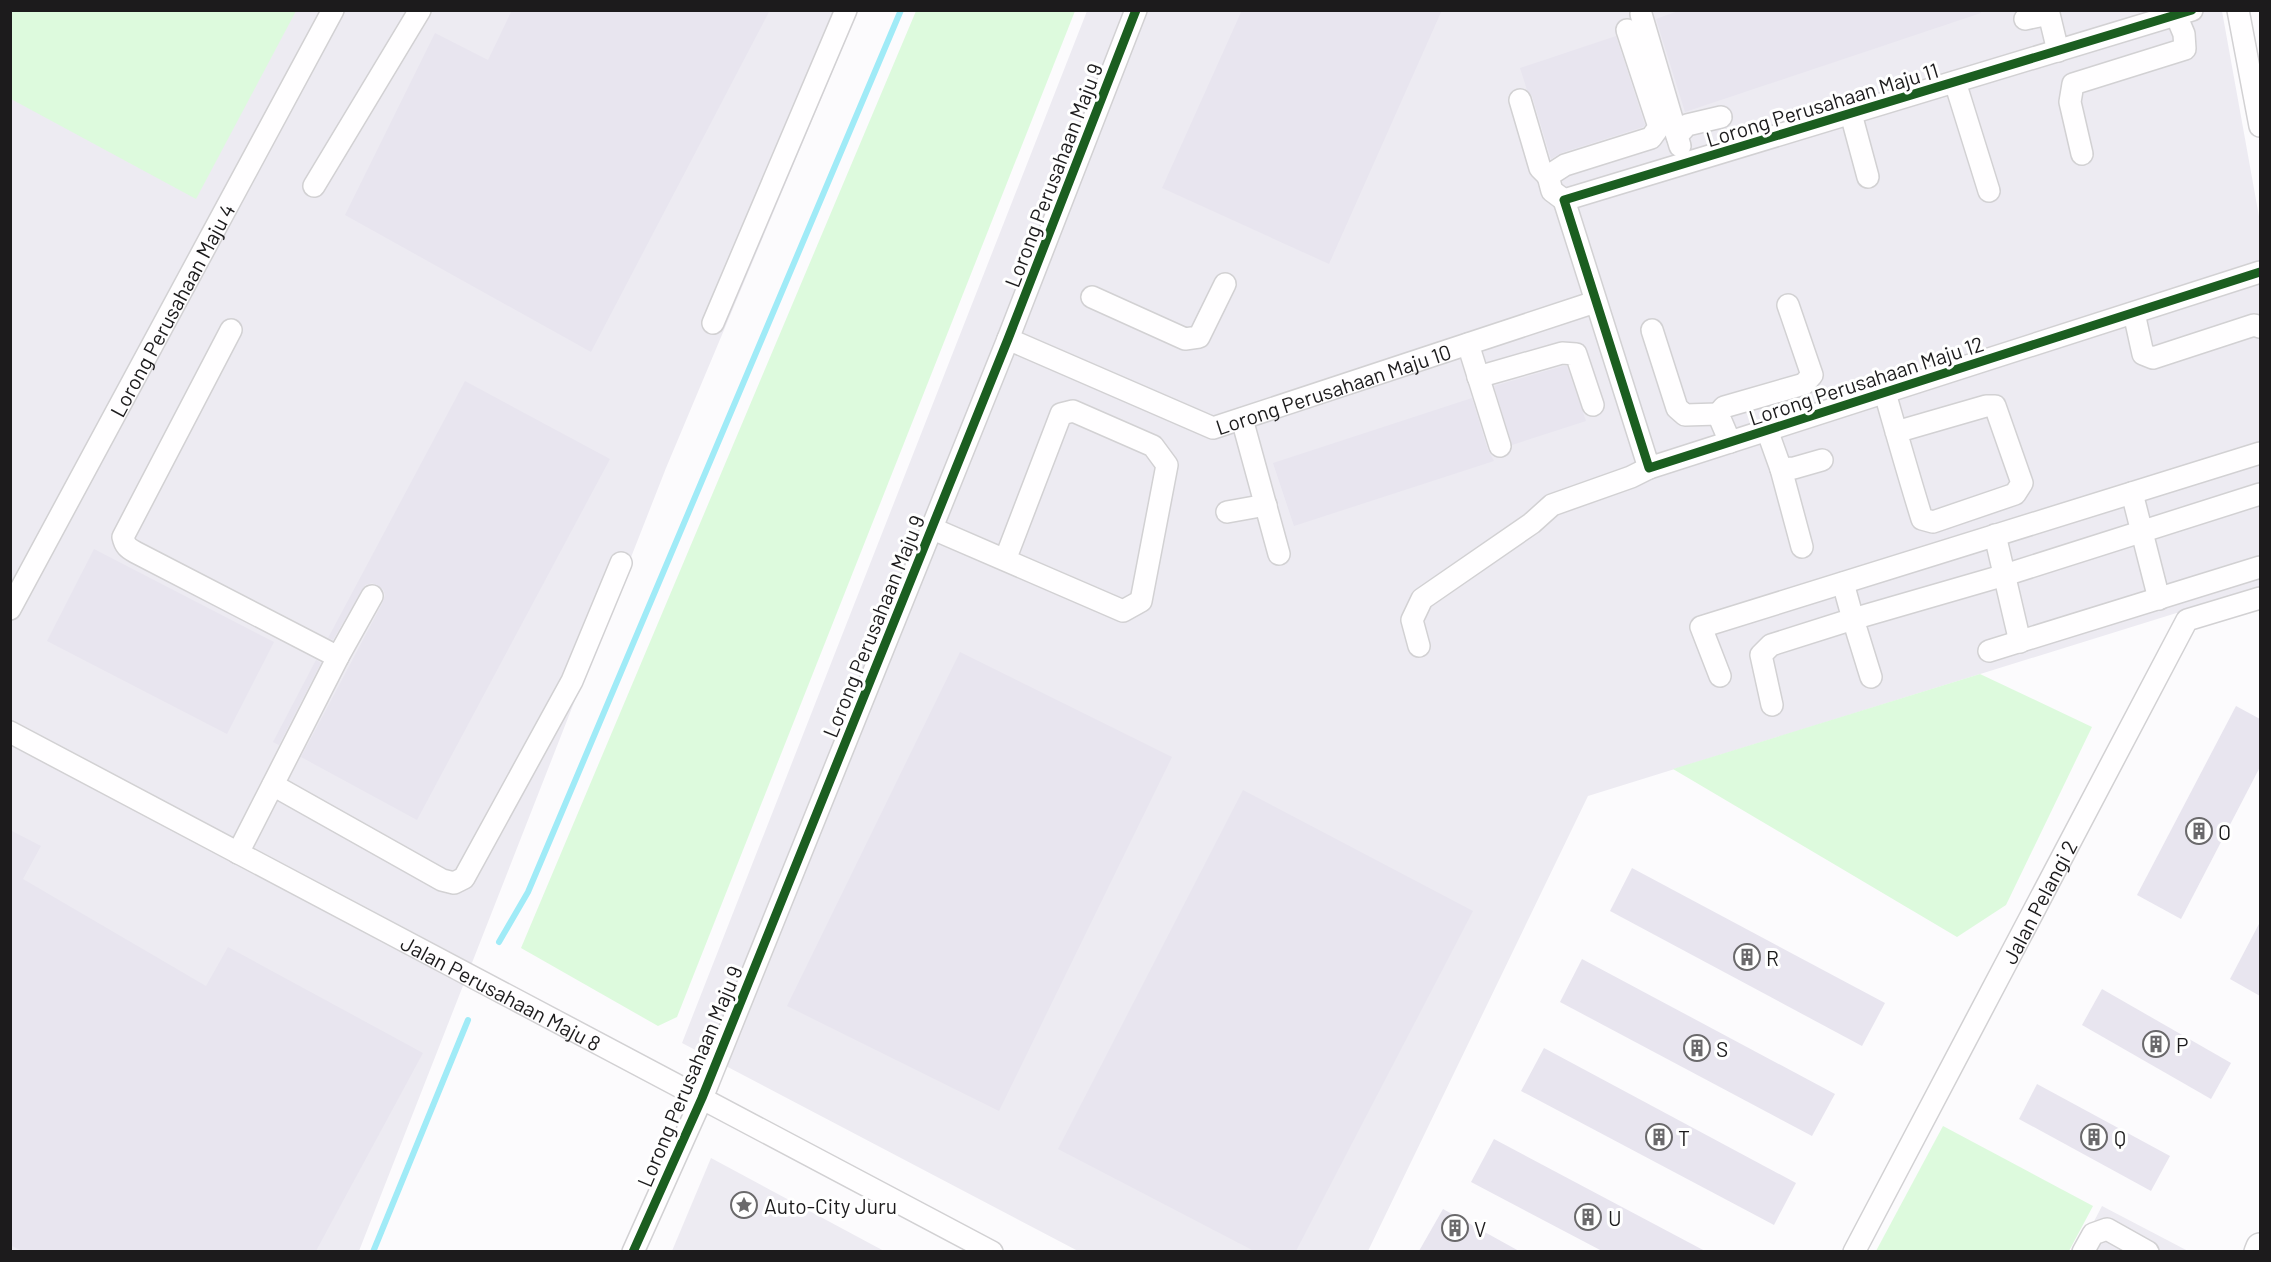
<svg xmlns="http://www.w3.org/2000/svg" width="2271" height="1262" font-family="Barlow,sans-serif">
  <rect width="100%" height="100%" fill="#fcfbfd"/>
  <g fill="#edebf2">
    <polygon points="10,11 858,11 666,468 359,1251 11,1251"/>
    <polygon points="1087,11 2222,11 2260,222 2260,587 1588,796 1368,1251 1078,1251 682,1043"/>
    <polygon points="711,1158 884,1251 672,1251"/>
    <polygon points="2102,1206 2188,1251 2078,1252"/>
  </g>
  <g fill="#ddfadd">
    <polygon points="10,11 11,10 296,11 196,199 11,99"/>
    <polygon points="916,11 1075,11 677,1017 658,1026 521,948"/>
    <polygon points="1980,674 2092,727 2006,905 1957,937 1673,769"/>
    <polygon points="1943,1126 2093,1206 2069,1251 1876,1251"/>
  </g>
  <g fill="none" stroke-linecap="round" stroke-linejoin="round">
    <g stroke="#a0ebf7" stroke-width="6">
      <polyline points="499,942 528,892 901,10"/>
      <polyline points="373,1252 468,1020"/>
    </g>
  </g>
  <g fill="#e8e5ef">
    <polygon points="512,10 770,10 591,352 345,215 435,33 488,60"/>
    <polygon points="1242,10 1442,10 1329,264 1162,188"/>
    <polygon points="1681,10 1980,10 1981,13 1685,112 1656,19"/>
    <polygon points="1616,36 1645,125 1643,127 1561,153 1551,159 1532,96 1527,90 1520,68"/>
    <polygon points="1563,366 1567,366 1586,421 1512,445 1494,386"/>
    <polygon points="465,381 610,459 417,820 301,757 383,602 385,595 383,589 372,583 365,585 333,640 328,638"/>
    <polygon points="1472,398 1488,450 1494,461 1294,526 1273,463"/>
    <polygon points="94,549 274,642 227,734 47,641"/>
    <polygon points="960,652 1172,757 999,1111 787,1006"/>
    <polygon points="316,660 321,663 279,745 273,742"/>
    <polygon points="2236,706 2260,719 2260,767 2181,919 2137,895"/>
    <polygon points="1243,790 1473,911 1296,1251 1254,1251 1058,1149"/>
    <polygon points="10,830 41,846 23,879 206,986 228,947 423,1053 316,1251 22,1251 10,1245"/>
    <polygon points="1632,868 1885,1003 1862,1046 1610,911"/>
    <polygon points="2260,922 2260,996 2230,979"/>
    <polygon points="1582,959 1835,1094 1812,1136 1560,1002"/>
    <polygon points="2102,989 2231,1063 2211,1099 2082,1025"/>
    <polygon points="1544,1048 1796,1183 1774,1225 1521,1091"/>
    <polygon points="2037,1084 2170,1156 2151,1191 2019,1119"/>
    <polygon points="1494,1139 1705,1251 1602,1251 1471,1182"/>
    <polygon points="1443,1209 1519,1251 1419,1251"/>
  </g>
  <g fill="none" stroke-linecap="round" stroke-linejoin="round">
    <defs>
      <g id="minor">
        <polyline points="2192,10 1564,200 1649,468 2260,272"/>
        <polyline points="2238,10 2260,126"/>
        <polyline points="1641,14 1677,136"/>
        <polyline points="2025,19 2049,14 2058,51"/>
        <polyline points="1955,82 1989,191"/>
        <polyline points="1520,100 1540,168 1548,176"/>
        <polyline points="1851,114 1868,177"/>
        <polyline points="1680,146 1677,136 1687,125 1721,117"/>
        <polyline points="2082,154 2070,102 2073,84 2185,49 2184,34 2176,15"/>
        <polyline points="314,186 420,10"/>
        <polyline points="1564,200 1552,191 1548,176 1565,165 1651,138 1659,127 1627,30"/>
        <polyline points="1092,297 1185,339 1199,337 1225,284"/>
        <polyline points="2134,313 2143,354 2153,358 2254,325 2260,327"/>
        <polyline points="713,323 846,10"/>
        <path d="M231,330L123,537C125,546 128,548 135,552L338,657"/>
        <polyline points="1652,330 1677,408 1685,415 1718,414"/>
        <path id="s1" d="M1008,339L1213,428L1595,302"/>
        <polyline points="1468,344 1500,446"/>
        <polyline points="1478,377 1562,353 1576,354 1593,405"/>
        <path d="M1885,393C1897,435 1909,477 1922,519L1933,522L2015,494L2022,483L1995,406H1986L1896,432"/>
        <polyline points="1242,419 1279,554"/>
        <polyline points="1767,430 1781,469 1794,468 1822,460"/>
        <polyline points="1730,442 1718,414 1724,407 1804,384 1812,375 1788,305"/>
        <polyline points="1781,469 1802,547"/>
        <polyline points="2132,493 2159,599"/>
        <polyline points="1227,512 1266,505"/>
        <polyline points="931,528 1123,611 1141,601 1167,465 1153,446 1073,411 1061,414 1005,560"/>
        <polyline points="1995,535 2020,642"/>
        <path id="s2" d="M10,609L333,10"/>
        <polyline points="1419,646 1412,620 1422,599 1532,523 1552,505 1631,477 1649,468"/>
        <polyline points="1989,651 2260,567"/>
        <polyline points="1720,676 1701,627 2260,453"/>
        <polyline points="1871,677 1853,619 2005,575 2260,494"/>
        <polyline points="1772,705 1761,655 1771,645 1853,619 1843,583"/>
        <path id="s3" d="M10,732L992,1252"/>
        <polyline points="273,785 442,880 454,883 464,878 572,681 621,563"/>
        <polyline points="238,853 338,657 372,596"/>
        <polyline points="633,1252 702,1098 1008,339 1136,10"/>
        <path id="s4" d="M1854,1252L2187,620L2260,598"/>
        <polyline points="2083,1252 2093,1234 2107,1229 2148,1252"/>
      </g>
      <polyline id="major" points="2258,1252 2260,1247"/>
    </defs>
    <use href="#minor" stroke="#d2d1d3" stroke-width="24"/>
    <use href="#major" stroke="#d2d1d3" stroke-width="30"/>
    <use href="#minor" stroke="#fffeff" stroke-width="21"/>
    <use href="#major" stroke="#fffeff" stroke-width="27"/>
    <defs>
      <g id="cycleway">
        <polyline points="2192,10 1564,200 1649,468 2260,272"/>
        <polyline points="633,1252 702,1098 1008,339 1136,10"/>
      </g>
    </defs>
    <use href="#cycleway" stroke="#fff" stroke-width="13"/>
    <use href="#cycleway" stroke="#1b5e20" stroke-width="9"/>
  </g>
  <defs>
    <symbol id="building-ring" viewBox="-11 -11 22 22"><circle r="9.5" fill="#fff" stroke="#6a696b" stroke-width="1.5"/><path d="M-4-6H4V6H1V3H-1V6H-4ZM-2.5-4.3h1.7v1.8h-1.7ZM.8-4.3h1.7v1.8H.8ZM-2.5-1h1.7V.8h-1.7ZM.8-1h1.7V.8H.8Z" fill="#6a696b"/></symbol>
    <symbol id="sight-ring" viewBox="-11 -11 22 22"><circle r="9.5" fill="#fff" stroke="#6a696b" stroke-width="1.5"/><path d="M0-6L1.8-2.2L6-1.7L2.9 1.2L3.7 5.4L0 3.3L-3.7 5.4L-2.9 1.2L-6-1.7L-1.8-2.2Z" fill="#6a696b"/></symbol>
  </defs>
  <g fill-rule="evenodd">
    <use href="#building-ring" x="2184" y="816" width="30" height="30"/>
    <use href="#building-ring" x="1732" y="942" width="30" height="30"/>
    <use href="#building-ring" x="2141" y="1029" width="30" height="30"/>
    <use href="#building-ring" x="1682" y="1033" width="30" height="30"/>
    <use href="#building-ring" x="1644" y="1122" width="30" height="30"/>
    <use href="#building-ring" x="2079" y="1122" width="30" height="30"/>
    <use href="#sight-ring" x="729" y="1190" width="30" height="30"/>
    <use href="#building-ring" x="1573" y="1202" width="30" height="30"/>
    <use href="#building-ring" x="1440" y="1213" width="30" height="30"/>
  </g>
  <g text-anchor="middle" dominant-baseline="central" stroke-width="6" stroke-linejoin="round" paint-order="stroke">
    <g font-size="21" fill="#1c1b1c" stroke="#fff">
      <text transform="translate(1822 104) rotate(-17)">Lorong Perusahaan Maju 11</text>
      <text transform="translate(1053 175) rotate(-69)">Lorong Perusahaan Maju 9</text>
      <text stroke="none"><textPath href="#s2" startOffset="340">Lorong Perusahaan Maju 4</textPath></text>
      <text transform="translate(1866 380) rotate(-18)">Lorong Perusahaan Maju 12</text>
      <text stroke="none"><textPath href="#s1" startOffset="350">Lorong Perusahaan Maju 10</textPath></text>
      <text transform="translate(873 626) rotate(-68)">Lorong Perusahaan Maju 9</text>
      <text stroke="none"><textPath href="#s4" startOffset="396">Jalan Pelangi 2</textPath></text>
      <text stroke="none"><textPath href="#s3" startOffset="556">Jalan Perusahaan Maju 8</textPath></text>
      <text transform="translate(689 1076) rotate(-67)">Lorong Perusahaan Maju 9</text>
    </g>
    <g font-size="21" fill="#1c1b1c" stroke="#fff" text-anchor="start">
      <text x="2218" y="831">O</text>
      <text x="1766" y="957">R</text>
      <text x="2176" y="1044">P</text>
      <text x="1716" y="1048">S</text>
      <text x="1678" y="1137">T</text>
      <text x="2114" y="1137">Q</text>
      <text x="764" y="1205">Auto-City Juru</text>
      <text x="1608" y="1217">U</text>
      <text x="1474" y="1228">V</text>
    </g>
  </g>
  <rect width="2271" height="1262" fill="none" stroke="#1c1b1c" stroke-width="24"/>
</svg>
